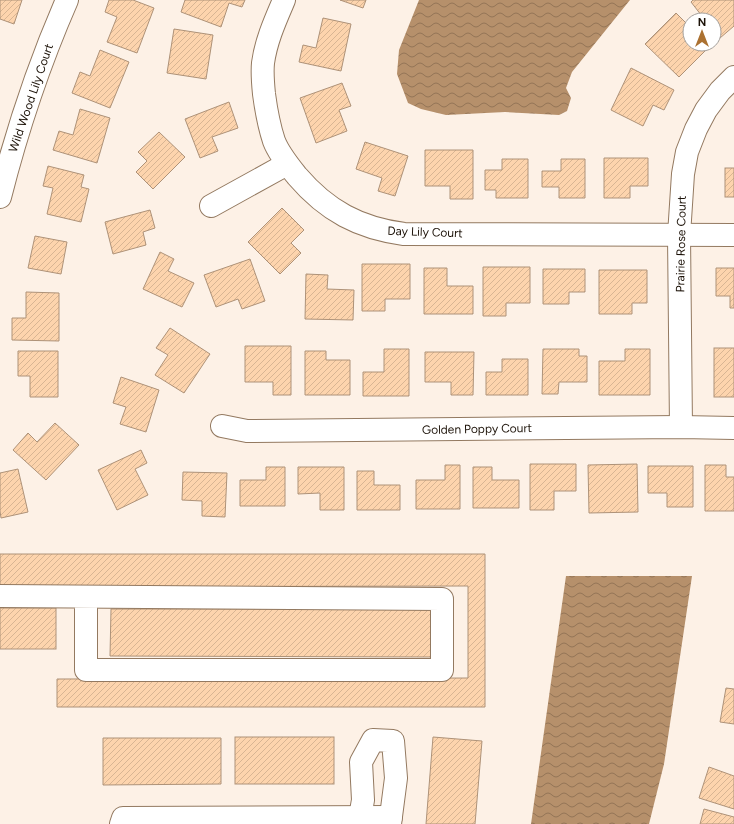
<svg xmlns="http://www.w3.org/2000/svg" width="734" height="824" font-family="Figtree,sans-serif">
  <defs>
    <pattern id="water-waves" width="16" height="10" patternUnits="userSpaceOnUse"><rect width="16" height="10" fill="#b6906b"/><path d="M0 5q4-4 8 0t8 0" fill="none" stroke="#937456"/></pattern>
    <pattern id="building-hatch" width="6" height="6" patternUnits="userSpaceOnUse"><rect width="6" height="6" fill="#fdd4ad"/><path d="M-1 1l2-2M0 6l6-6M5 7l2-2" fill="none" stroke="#d8b593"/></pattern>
  </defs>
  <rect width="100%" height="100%" fill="#fdf1e6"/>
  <g fill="url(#water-waves)">
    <polygon points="419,0 630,0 572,72 566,88 571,98 567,111 559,115 505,112 446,115 421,109 408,103 397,74 399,50"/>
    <polygon points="566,576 692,576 664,764 649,824 531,824"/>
  </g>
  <g fill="url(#building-hatch)" stroke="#ae9278">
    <polygon points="0,0 22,0 14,24 0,19"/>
    <polygon points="109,0 133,0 154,8 137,53 107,42 117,17 105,12"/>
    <polygon points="185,0 245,0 242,7 229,3 221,27 181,12"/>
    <polygon points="340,0 366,0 363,8"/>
    <polygon points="693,0 734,0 734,26 720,38 714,31 714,20 705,20 691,2"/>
    <polygon points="676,13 690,27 690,44 708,44 710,46 679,77 645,44"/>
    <polygon points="323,18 351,24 341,71 299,62 303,45 316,48"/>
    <polygon points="174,29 213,35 206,79 167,73"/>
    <polygon points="100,50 129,62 110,108 72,93 80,72 90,76"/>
    <polygon points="631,68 674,90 664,110 653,105 643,126 611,110"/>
    <polygon points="342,83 351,106 339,110 347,131 316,143 300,98"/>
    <polygon points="229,102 238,128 212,137 218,151 200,158 185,119"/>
    <polygon points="80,109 110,118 97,163 53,150 59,131 73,135"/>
    <polygon points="159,132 185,157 153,189 136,172 147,161 138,152"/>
    <polygon points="365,142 408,156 395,196 378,191 382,178 356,169"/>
    <polygon points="425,150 473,150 473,199 450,199 450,186 425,186"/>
    <polygon points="604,158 648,158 648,186 630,186 630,198 604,198"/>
    <polygon points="502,159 528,159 528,198 496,198 496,190 485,190 485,170 502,170"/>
    <polygon points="561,159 585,159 585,198 559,198 559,187 542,187 542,171 561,171"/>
    <polygon points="48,166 84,175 81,187 89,189 81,222 47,214 53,188 43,186"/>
    <rect x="725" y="168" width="9" height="29"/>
    <polygon points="282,208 304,230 291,243 301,253 280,274 248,242"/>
    <polygon points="150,210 155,228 143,232 146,245 113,254 105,222"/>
    <polygon points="35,236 67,242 61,274 28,268"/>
    <polygon points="160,252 174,259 168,271 194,283 182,307 143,289"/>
    <polygon points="250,259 265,301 242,309 238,299 216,307 204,275"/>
    <polygon points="362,264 410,264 410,299 385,299 385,311 362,311"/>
    <polygon points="483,267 530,267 530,303 506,303 506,316 483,316"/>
    <polygon points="424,268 447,268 447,286 473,286 473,314 424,314"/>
    <polygon points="716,268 734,268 734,308 730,308 730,296 716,296"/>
    <polygon points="543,269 585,269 585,292 569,292 569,304 543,304"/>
    <polygon points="599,270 647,270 647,303 632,303 632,314 599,314"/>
    <polygon points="306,274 328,275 327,289 354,290 353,320 305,319"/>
    <polygon points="26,292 59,293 59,341 12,340 12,318 26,318"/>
    <polygon points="170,328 210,354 184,393 155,375 168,355 156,348"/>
    <polygon points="245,346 291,346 291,395 273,395 273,382 245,382"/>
    <rect x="714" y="348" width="20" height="49"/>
    <polygon points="384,349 409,349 409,396 363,396 363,372 384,372"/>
    <polygon points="543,349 579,349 579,356 587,356 587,382 559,382 558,394 542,394"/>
    <polygon points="625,349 650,349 650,395 599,395 599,361 625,361"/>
    <polygon points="18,351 58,351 58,397 30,397 30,376 18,376"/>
    <polygon points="305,351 326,351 326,360 350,360 350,395 305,395"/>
    <polygon points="425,352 474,352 473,395 451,395 451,382 425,382"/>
    <polygon points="502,359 528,359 528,395 486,395 486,372 502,372"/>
    <polygon points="121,377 159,390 146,432 120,424 126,407 113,403"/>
    <polygon points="55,423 79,445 46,480 13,450 28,433 37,442"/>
    <polygon points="141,450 147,463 135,469 148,495 117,510 98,470"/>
    <polygon points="530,464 576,464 576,491 554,491 554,510 530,510"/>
    <polygon points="637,464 638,512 589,513 588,465"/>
    <polygon points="445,465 460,465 460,509 416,509 416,480 445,480"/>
    <polygon points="705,465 726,465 726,477 734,477 734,511 705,511"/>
    <polygon points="648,466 693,466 693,507 667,507 667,493 648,493"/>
    <polygon points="266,467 285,467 285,506 240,506 240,480 266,480"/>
    <polygon points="298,467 344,467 344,510 320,510 320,493 298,494"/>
    <polygon points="473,467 492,467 492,480 519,480 519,508 473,508"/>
    <polygon points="18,469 28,512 1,518 0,511 0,473"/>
    <polygon points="357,471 374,471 374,485 400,485 400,510 357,510"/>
    <polygon points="183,472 227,473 225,517 202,516 202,501 182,500"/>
    <polygon points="0,554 485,554 485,707 57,707 57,679 468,678 468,586 0,587"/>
    <rect x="0" y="608" width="56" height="41"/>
    <polygon points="111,609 433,609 433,657 110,656"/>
    <polygon points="726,688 734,689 734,724 720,722"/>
    <rect x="235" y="737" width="99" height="47"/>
    <polygon points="433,737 482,741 475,824 426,824"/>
    <polygon points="103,738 221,738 221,784 103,785"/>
    <polygon points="709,767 734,776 734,809 699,798"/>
    <polygon points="704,809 734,817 734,824 700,824"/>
  </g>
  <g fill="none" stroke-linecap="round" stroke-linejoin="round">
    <defs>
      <g id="minor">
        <path d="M284,0C275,21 266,41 263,63C262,73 263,84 264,94C266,109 269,126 274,141C279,154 289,166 297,176C327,211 359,228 404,234L734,235"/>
        <path d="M0,197C17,130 39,64 67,0"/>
        <polyline points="211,206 287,164"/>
        <polyline points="222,426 247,431 681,427 734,428"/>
        <polyline points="681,427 679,235 683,174 687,152 696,129 706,110 720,91 734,77"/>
        <polyline points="0,596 442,599 442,670 86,670 86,597"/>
        <polyline points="360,817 363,800 361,762 373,740 393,741 396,778 390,824"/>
        <polyline points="121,824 123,818 391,817"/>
      </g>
    </defs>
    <use href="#minor" stroke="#937960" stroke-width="24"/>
    <use href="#minor" stroke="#fff" stroke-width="22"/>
  </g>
  <g text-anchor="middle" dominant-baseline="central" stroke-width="3" stroke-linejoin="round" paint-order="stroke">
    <g font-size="12" fill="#1c1208" stroke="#fff">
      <text transform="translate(31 98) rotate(-71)">Wild Wood Lily Court</text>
      <text transform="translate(425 232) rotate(2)">Day Lily Court</text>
      <text transform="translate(681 244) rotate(-89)">Prairie Rose Court</text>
      <text transform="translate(477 429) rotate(-1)">Golden Poppy Court</text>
    </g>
  </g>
  <g transform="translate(702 32)"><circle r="19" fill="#ffffff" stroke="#a4a09c"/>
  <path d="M0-3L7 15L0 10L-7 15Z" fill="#ab7131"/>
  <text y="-6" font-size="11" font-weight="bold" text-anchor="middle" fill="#1c1208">N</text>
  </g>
</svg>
